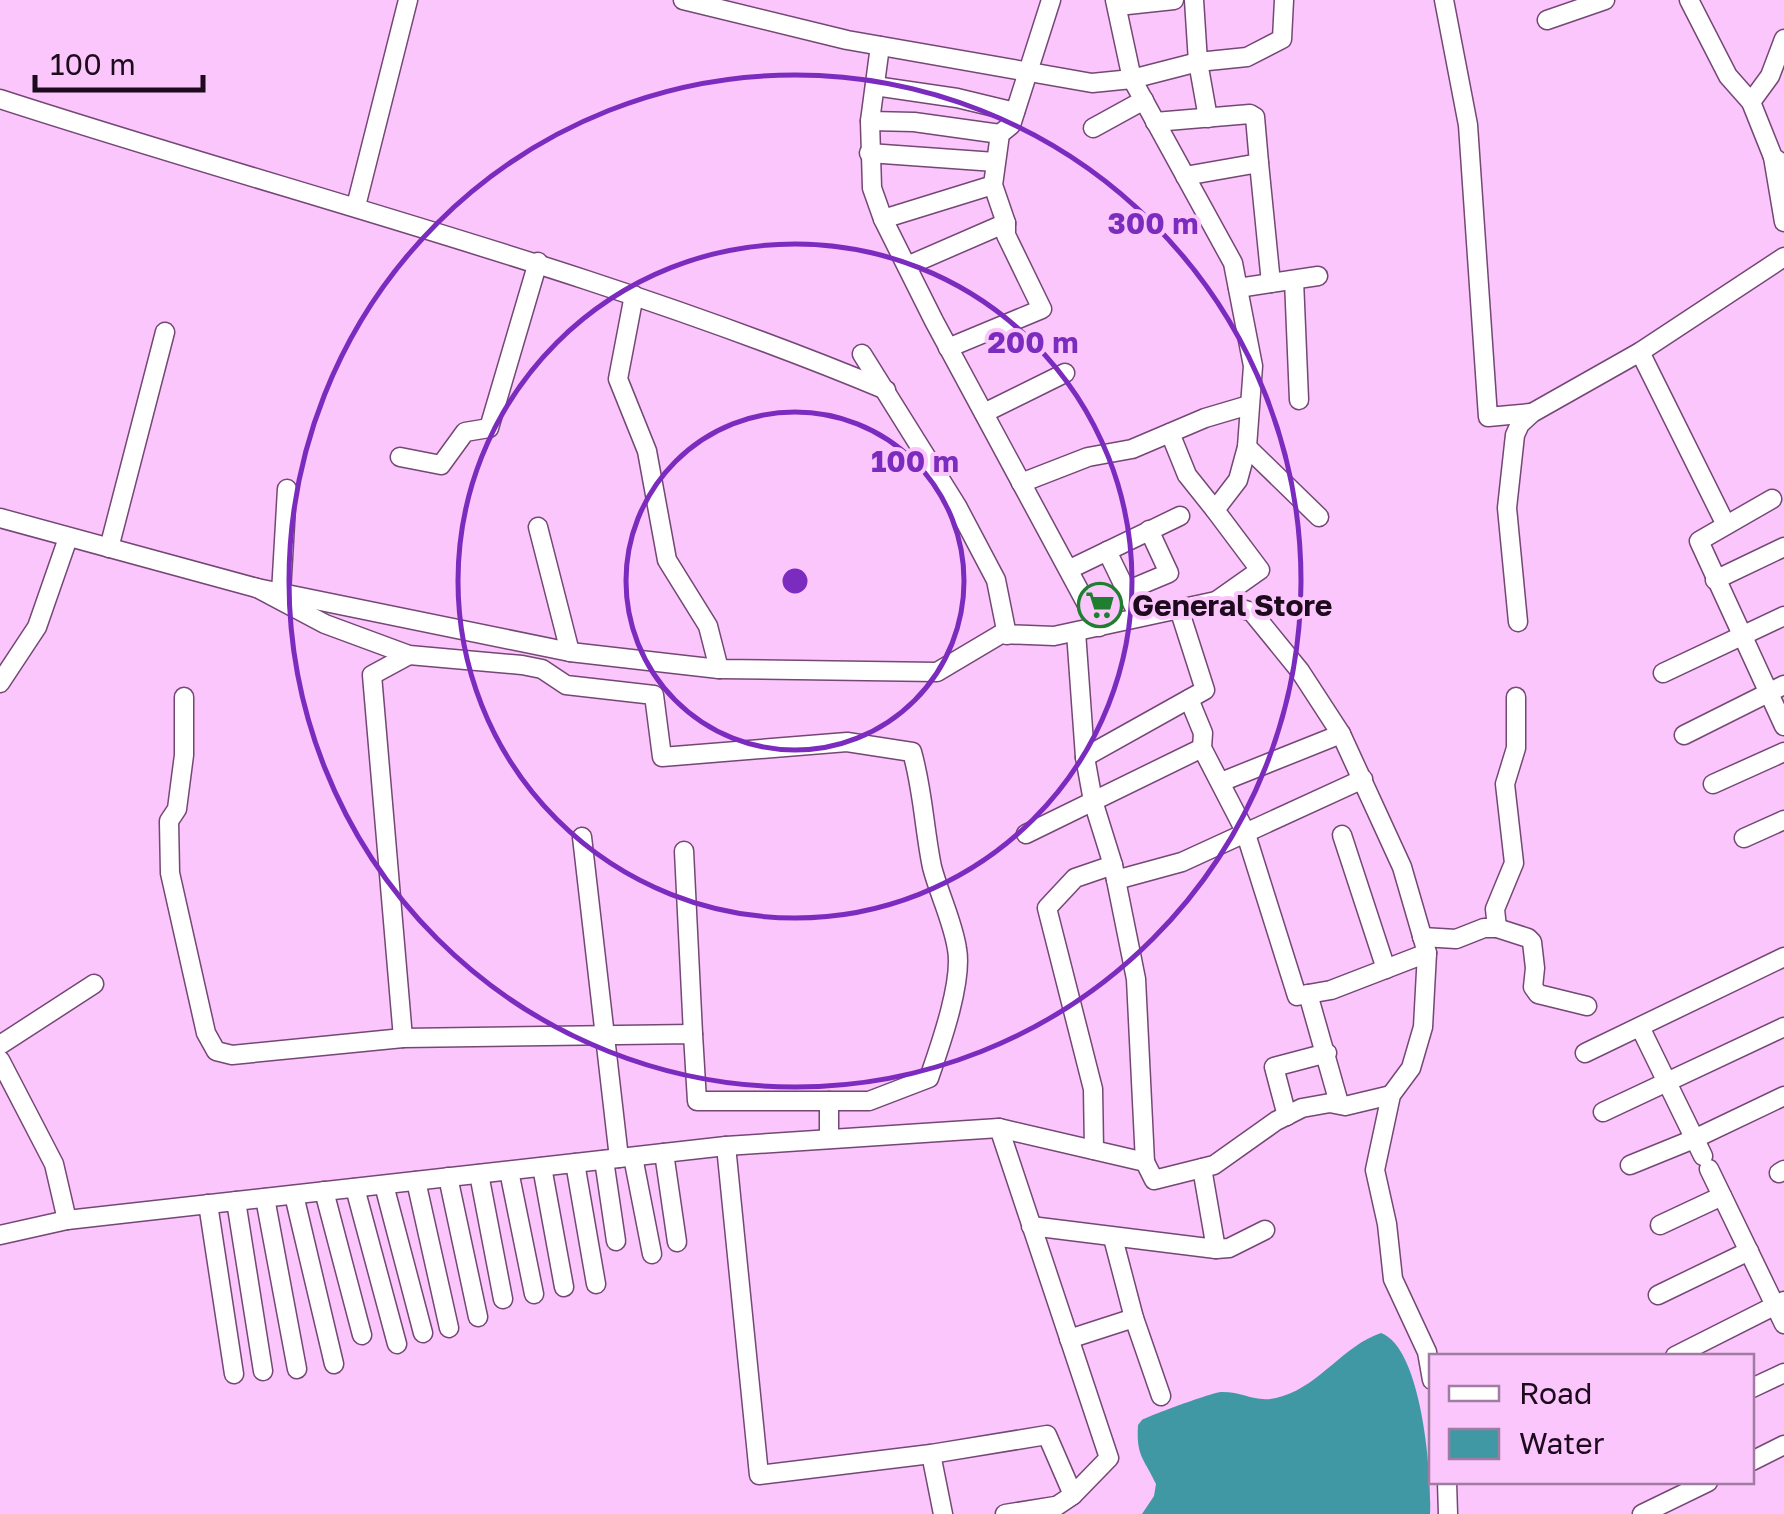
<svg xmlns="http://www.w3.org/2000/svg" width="1784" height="1514" font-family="'Golos Text',sans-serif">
  <rect width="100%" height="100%" fill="#fac6fb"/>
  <path fill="#3f98a3" d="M1381,1333C1422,1348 1432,1475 1430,1514H1142L1154,1496L1156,1484C1144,1458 1136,1457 1138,1425L1142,1420C1148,1416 1216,1391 1222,1392C1247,1392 1256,1405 1283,1396C1321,1384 1343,1346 1381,1333Z"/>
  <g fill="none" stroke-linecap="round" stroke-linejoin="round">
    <defs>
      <g id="minor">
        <polyline points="683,0 847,40 1092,83 1132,79 1198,62 1247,57 1282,39 1284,0"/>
        <polyline points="1115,0 1132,79 1233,263 1253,366 1247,447 1238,480 1215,510 1260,570 1216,601"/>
        <polyline points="1194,0 1198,62 1208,118"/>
        <polyline points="1444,0 1468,125 1488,417 1531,413"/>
        <polyline points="1689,0 1728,76 1751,102 1773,157 1784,165"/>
        <polyline points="1118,6 1174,0"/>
        <polyline points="1547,20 1605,0"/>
        <polyline points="880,46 870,121 872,188 883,219 934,321 1099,627"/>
        <polyline points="875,86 957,98 1015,112"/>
        <path d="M0,99C296,195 598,270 886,390"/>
        <polyline points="1751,102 1770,76 1784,39"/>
        <polyline points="870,121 914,122 1000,134"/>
        <polyline points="1155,122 1250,114 1255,117 1259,163 1185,176"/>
        <polyline points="1093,128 1144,100"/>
        <polyline points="869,153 995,162"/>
        <polyline points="1773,157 1784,222"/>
        <polyline points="1259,163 1271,283"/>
        <polyline points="356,206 408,0"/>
        <polyline points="883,219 993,185"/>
        <polyline points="907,266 1006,223"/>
        <polyline points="1294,280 1299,400"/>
        <polyline points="1238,288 1318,276"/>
        <polyline points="634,295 618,379 647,451 667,560 708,626 719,669"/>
        <polyline points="948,348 1042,309 1006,235 1006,223 993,185 1000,134 1011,125 1051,0"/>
        <polyline points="1640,352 1726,525"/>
        <polyline points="862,354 957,506 996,580 1007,635"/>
        <polyline points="984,413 1065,373"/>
        <polyline points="1170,433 1187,475 1215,510"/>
        <polyline points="1247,447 1319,517"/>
        <polyline points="400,457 441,465 465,432 489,428 538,262"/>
        <polyline points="1021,483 1088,457 1132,449 1205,418 1249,405"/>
        <polyline points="1772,499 1699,541 1784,726"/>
        <polyline points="0,518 257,588 570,652 719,669 937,672 1001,634 1054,636 1216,601 1252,612 1300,671 1341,734 1402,867 1427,953 1423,1027 1411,1068 1391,1095 1375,1170 1387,1224 1393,1279 1427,1352 1432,1380"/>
        <polyline points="538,527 570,652"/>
        <polyline points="109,548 165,332"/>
        <polyline points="1107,551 1139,617"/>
        <polyline points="1070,569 1180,516"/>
        <polyline points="1715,580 1784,547"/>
        <polyline points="1126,591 1169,573 1149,530"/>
        <polyline points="281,593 287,489"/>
        <polyline points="1518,622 1507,508 1515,435 1520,424 1532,413 1640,352 1784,257"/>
        <polyline points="1076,632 1085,757 1093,801 1113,865 1136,979 1145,1162"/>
        <polyline points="1663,673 1784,616"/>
        <polyline points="0,683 37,627 68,538"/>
        <path d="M184,697V755L177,809L169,821L170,873L206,1033L216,1051L232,1055L403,1038L693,1034L697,1101H869L929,1078C940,1046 963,982 957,949C953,922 939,894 932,867C924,828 923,790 912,752L847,742L662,757L654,695L566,685L542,669L522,665L409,655L325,624L257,588"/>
        <polyline points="1189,699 1203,733 1202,748 1245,831 1297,996 1331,990 1427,953"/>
        <polyline points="1684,735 1784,685"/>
        <polyline points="1085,757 1205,690 1179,609"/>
        <polyline points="1221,782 1341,734"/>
        <polyline points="1713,784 1784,752"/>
        <polyline points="1026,834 1202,748"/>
        <polyline points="1342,835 1386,969"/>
        <polyline points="582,837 619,1158"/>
        <polyline points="1744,838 1784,820"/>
        <polyline points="684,851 693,1034"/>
        <polyline points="1116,880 1182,862 1363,779"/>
        <polyline points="1497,928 1495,909 1514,863 1505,784 1516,748 1516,697"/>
        <polyline points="1422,937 1456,939 1484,928 1497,928 1528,938 1532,942 1535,968 1533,987 1538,994 1587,1006"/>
        <polyline points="1308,994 1339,1103"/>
        <polyline points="1640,1027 1703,1156"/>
        <polyline points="403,1038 372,675 409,655"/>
        <polyline points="0,1045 94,984"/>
        <polyline points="1585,1053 1784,957"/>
        <polyline points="0,1060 54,1164 67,1220"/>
        <polyline points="1603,1112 1784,1027"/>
        <polyline points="1287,1116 1274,1067 1327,1053"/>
        <polyline points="999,1128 1109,1458 1073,1495 1045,1514"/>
        <polyline points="829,1139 829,1101"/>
        <polyline points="726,1146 759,1475 931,1454 1047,1435 1073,1495"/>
        <polyline points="1094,1150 1093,1089 1047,908 1075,878 1113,865"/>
        <polyline points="664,1153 677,1242"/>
        <polyline points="633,1157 652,1254"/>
        <polyline points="604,1160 616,1241"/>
        <polyline points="575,1163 596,1284"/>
        <polyline points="1630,1165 1694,1139 1784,1096"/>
        <polyline points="542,1167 564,1287"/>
        <polyline points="1709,1169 1784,1324"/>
        <polyline points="509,1171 534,1294"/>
        <polyline points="1779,1173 1784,1170"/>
        <polyline points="479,1174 503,1299"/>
        <polyline points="448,1177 478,1317"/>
        <polyline points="416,1181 449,1328"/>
        <polyline points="384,1185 423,1333"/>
        <polyline points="355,1188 397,1344"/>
        <polyline points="324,1191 362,1335"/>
        <polyline points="294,1195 334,1364"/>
        <polyline points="265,1198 297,1369"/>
        <polyline points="236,1201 263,1371"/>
        <polyline points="208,1204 234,1374"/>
        <polyline points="1660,1225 1722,1196"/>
        <polyline points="1031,1226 1216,1249 1202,1168"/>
        <polyline points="0,1235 67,1220 726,1146 999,1128 1145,1162 1154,1180 1214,1165 1276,1121 1302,1108 1330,1103 1345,1106 1391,1095"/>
        <polyline points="1113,1238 1134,1318 1161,1396"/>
        <polyline points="1216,1249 1229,1248 1265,1230"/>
        <polyline points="1658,1295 1749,1251"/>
        <polyline points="1069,1339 1134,1318"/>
        <polyline points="1675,1356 1784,1301"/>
        <polyline points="1752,1388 1784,1373"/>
        <polyline points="931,1454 943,1514"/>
        <polyline points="1752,1461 1784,1445"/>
        <polyline points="1447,1482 1448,1514"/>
        <polyline points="1005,1514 1055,1506"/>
        <polyline points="1642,1514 1708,1482"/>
      </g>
    </defs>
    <use href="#minor" stroke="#744775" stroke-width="21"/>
    <use href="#minor" stroke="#fff" stroke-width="18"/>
  </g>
  <g fill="none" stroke="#7b2cbf" stroke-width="5">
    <circle cx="795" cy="581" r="169"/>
    <circle cx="795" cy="581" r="337"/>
    <circle cx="795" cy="581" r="506"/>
  </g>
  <defs>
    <symbol id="supermarket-ring" viewBox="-11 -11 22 22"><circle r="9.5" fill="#fac6fb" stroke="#1f7e2f" stroke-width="1.5"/><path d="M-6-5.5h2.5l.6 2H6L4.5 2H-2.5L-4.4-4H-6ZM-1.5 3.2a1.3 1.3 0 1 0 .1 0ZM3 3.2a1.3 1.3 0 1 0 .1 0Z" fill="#1f7e2f"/></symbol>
  </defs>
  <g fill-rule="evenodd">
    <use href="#supermarket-ring" x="1075" y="580" width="50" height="50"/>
  </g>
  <g text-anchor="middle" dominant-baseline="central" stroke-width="8" stroke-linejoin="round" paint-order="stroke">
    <g font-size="30" font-weight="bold" fill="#1d0b1d" stroke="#fac6fb" text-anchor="start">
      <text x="1132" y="605">General Store</text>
    </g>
  </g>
  <circle cx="795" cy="581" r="15" fill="#7b2cbf" stroke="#fac6fb" stroke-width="5"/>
  <g font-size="30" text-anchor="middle" font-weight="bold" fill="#7b2cbf" stroke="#fac6fb" stroke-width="8" stroke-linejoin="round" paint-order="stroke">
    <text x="1153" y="234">300 m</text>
    <text x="1033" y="353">200 m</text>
    <text x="915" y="472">100 m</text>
  </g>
  <rect x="1429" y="1354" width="325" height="130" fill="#fac6fb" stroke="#a27ba2" stroke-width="2.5"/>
  <rect x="1449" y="1386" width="50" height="15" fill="#ffffff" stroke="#a27ba2" stroke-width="2.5"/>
  <text x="1519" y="1404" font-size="30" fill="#1d0b1d">Road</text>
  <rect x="1449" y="1429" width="50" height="30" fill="#3f98a3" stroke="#a27ba2" stroke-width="2.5"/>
  <text x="1519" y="1454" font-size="30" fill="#1d0b1d">Water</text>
  <path d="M35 75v15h168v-15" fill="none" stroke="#1d0b1d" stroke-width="5"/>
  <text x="50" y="75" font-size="30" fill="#1d0b1d" stroke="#fac6fb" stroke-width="8" paint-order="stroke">100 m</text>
</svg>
